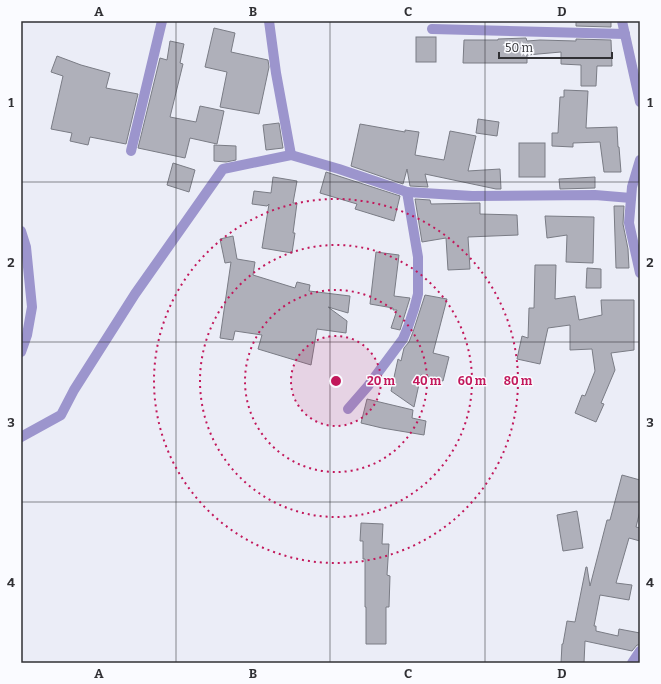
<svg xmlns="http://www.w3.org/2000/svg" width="661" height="684" font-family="Bitter,serif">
  <rect width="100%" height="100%" fill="#ebedf7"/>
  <g fill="#afb0ba" stroke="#7a7c85">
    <polygon points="576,21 611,21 611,27 576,26"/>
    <polygon points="214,28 235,33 231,52 268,60 269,67 259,114 220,107 227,72 205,67"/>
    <rect x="416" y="37" width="20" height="25"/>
    <polygon points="526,38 527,41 540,40 576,41 576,39 611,40 612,66 597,66 596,86 581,86 581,65 561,64 561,52 527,55 527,63 463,63 464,40 498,40 498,39"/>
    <polygon points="170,41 184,44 180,63 183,64 170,117 196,122 200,106 224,111 217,144 190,138 185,158 138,148 160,58 167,60"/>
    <polygon points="57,56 81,65 110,73 106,88 138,94 126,144 90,137 88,145 70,141 72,133 51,129 63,76 51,72"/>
    <polygon points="564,90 588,91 586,128 617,127 618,147 619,147 621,172 604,172 600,142 573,143 573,147 552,146 552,133 558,133 560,97 564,97"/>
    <polygon points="478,119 499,122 497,136 476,133"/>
    <polygon points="279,123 283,148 266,150 263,125"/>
    <polygon points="360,124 405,132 405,130 419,132 415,155 444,160 450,131 476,136 468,171 500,169 501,189 496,189 425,174 428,187 410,186 407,169 403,184 351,166"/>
    <rect x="519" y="143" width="26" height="34"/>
    <polygon points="214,145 236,146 236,160 226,162 214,161"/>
    <polygon points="173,163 195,170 189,192 167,185"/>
    <polygon points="326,172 400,196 394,221 355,209 357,204 320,193"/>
    <polygon points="273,177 297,181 293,203 297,203 293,233 295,233 292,253 262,248 269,204 267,206 252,204 254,191 271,193"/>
    <polygon points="595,177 595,188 560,189 559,179"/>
    <polygon points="415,199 430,200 431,204 480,203 480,214 517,215 518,235 468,237 470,269 448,270 446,238 422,242"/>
    <polygon points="614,206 624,206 623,224 628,249 629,268 616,268"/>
    <polygon points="545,216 594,217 593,263 566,262 567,235 547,238"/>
    <polygon points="233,236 237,259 255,262 253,275 295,288 297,282 310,285 309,291 350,296 348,313 328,307 347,321 346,333 317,329 311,365 258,349 262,335 235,331 233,340 220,338 231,262 225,263 220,239"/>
    <polygon points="376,252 399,255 394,296 410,298 400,330 391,328 397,310 393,310 393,308 370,304"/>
    <polygon points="535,265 556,265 555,299 575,296 579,320 602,315 601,300 634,300 634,350 611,353 615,370 601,403 604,404 596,422 575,413 582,395 585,396 595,371 592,349 570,350 570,325 548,328 540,364 517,359 522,336 528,338 529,308 534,308"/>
    <polygon points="587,268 601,269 601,288 586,288"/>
    <polygon points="425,295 447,299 433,353 449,357 443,381 421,375 414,407 391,391 398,359 401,361 404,348 409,342 414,329"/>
    <polygon points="367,399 413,410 412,418 426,421 424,435 382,428 361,423"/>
    <polygon points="622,475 640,480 640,511 636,527 640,528 640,541 629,538 616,583 632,585 629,600 600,595 594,626 596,626 596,631 618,636 619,629 640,633 640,645 637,645 632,651 585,641 584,663 561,663 562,644 563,644 567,621 575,622 586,567 587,567 590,586 607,520 610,520"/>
    <polygon points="577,511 583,548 563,551 557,515"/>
    <polygon points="361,523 383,524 382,544 389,544 387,575 390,576 389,607 386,607 386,644 366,644 366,607 365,607 365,559 363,559 363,541 360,541"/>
  </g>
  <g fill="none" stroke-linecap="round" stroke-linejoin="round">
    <g stroke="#9c95cd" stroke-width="10">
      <polyline points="269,21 276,73 291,155"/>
      <polyline points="622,21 640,102"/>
      <polyline points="432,29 625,34"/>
      <polyline points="131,151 162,21"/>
      <polyline points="640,160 632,187 629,223 640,273"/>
      <polyline points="21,231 26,247 32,307 27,335 21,352"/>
      <polyline points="348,409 368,386 403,339 408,327 414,309 418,294 418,257 407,192"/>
      <polyline points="21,437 61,415 74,390 135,294 223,169 291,155 339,169 407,192 472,196 595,195 631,198"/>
      <polyline points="632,663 640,651"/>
    </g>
  </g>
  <path fill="none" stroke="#303034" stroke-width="1" stroke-opacity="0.55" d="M176,21V663M330,21V663M485,21V663M21,182H640M21,342H640M21,502H640"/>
  <circle cx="336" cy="381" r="45" fill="#c2185b" fill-opacity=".12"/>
  <g fill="none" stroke="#c2185b" stroke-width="2" stroke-dasharray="2 4">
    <circle cx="336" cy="381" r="45"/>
    <circle cx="336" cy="381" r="91"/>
    <circle cx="336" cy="381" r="136"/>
    <circle cx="336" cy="381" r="182"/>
  </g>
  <circle cx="336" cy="381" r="6" fill="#c2185b" stroke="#fafbff" stroke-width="2"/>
  <g font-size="12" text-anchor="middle" font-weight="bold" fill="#c2185b" stroke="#fafbff" stroke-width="3" stroke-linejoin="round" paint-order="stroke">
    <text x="381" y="385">20 m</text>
    <text x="427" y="385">40 m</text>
    <text x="472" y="385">60 m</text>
    <text x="518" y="385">80 m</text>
  </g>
  <rect width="661" height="684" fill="none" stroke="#fafbff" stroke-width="44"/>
  <path d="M499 52v6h113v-6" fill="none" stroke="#303034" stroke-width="2"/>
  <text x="505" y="52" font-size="12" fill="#303034" stroke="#fafbff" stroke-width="3" paint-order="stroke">50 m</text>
  <rect x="22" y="22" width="617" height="640" fill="none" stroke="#303034" stroke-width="1.5"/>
  <g font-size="13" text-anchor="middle" font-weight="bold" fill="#303034">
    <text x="99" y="16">A</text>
    <text x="253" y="16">B</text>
    <text x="408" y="16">C</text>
    <text x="562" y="16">D</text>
    <text x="11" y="107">1</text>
    <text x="650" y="107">1</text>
    <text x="11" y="267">2</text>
    <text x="650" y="267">2</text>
    <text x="11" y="427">3</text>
    <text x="650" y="427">3</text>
    <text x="11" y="587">4</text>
    <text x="650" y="587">4</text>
    <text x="99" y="678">A</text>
    <text x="253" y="678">B</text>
    <text x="408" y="678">C</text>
    <text x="562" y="678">D</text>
  </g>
</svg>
